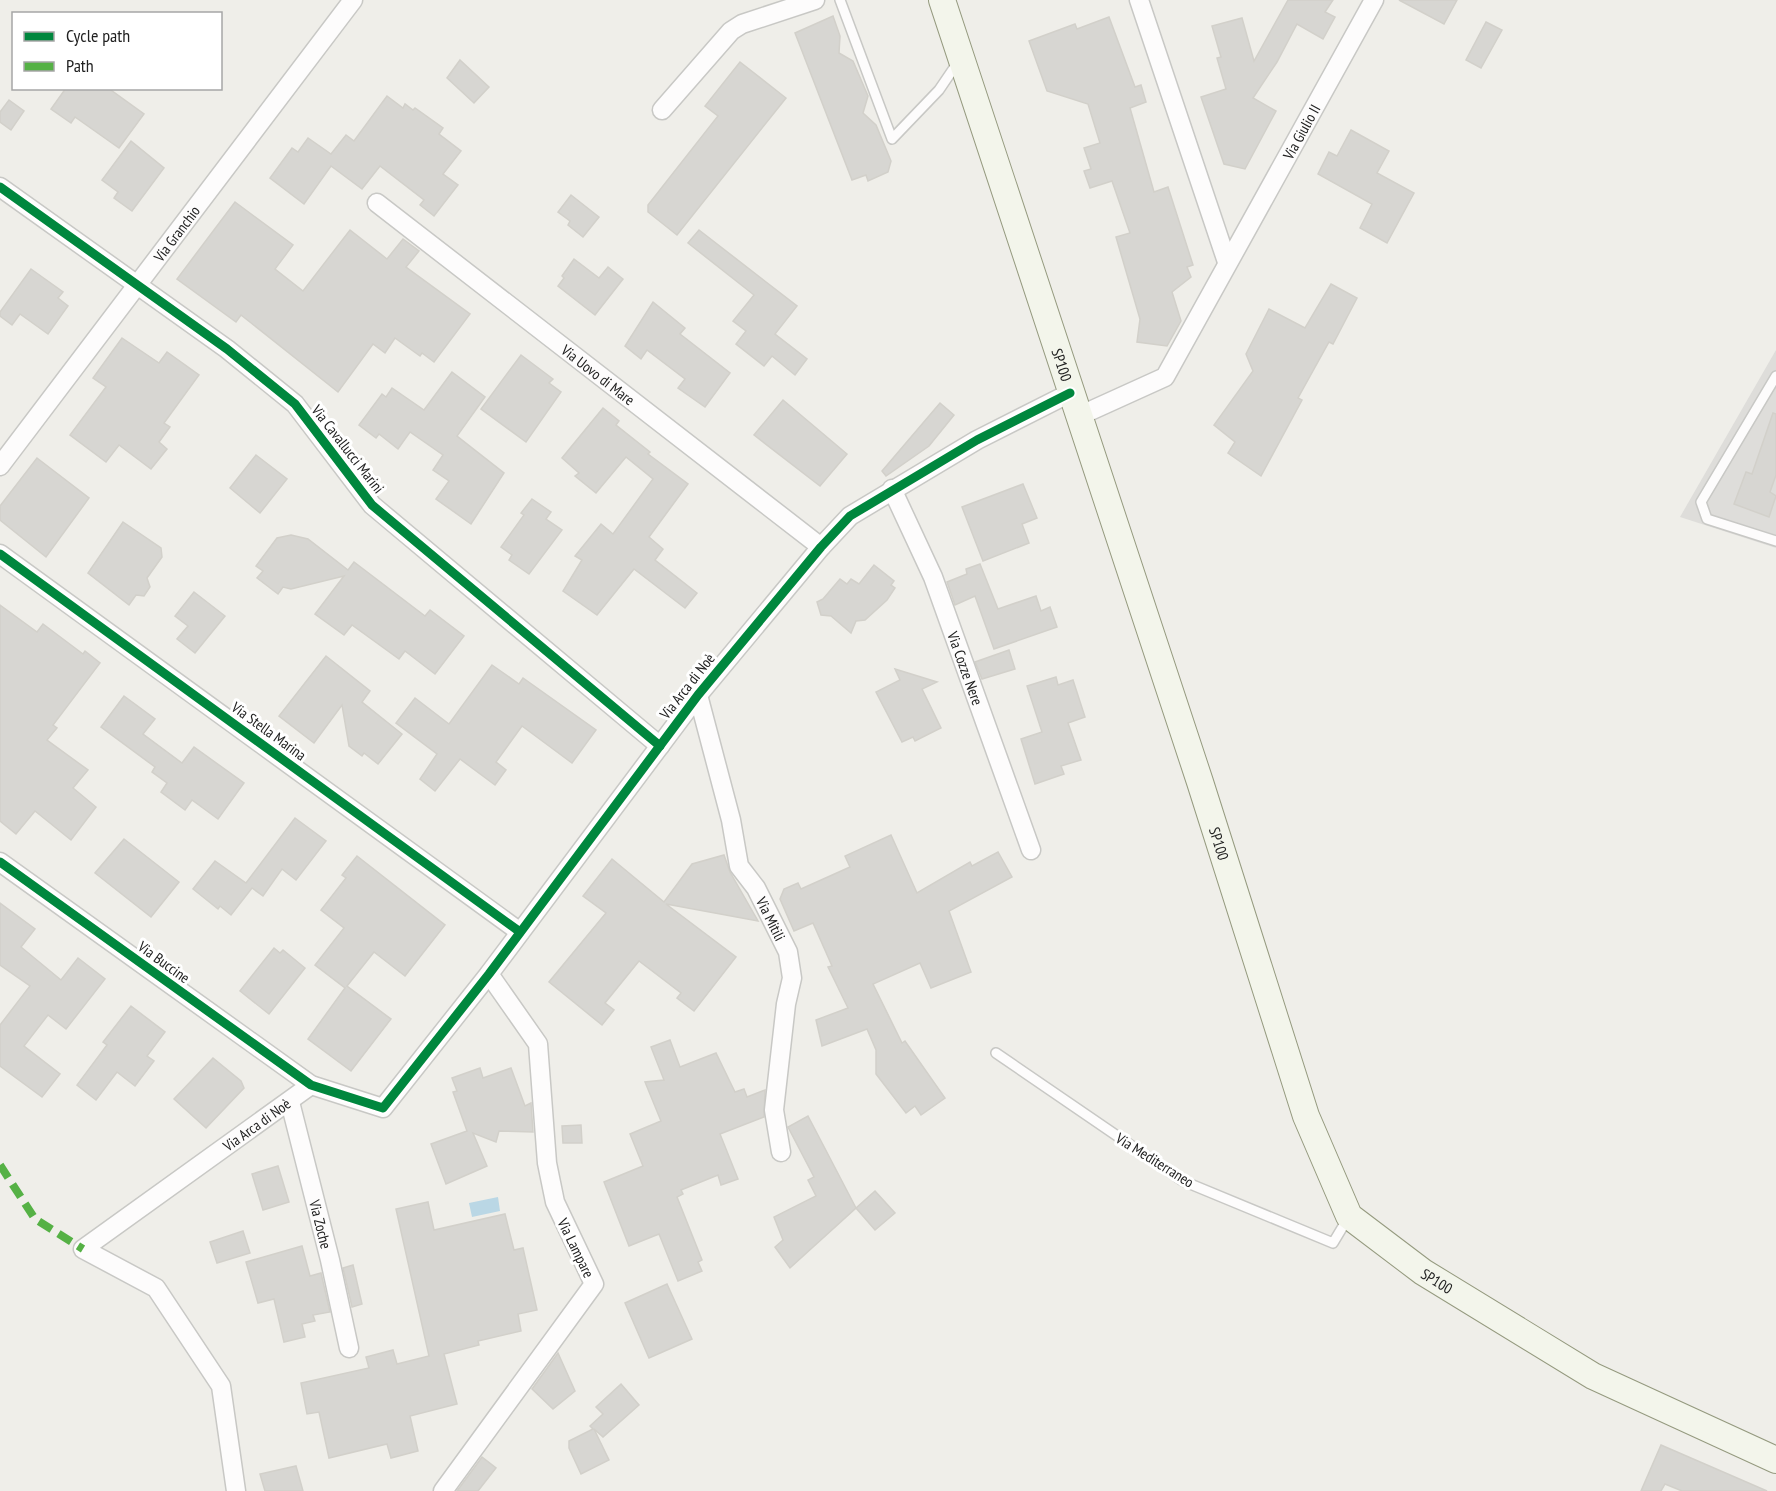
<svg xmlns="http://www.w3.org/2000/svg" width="1776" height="1491" font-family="'PT Sans Narrow',sans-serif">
  <rect width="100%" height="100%" fill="#efeee9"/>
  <polygon fill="#deddda" points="1776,350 1776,548 1680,517"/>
  <polygon fill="#bad7e5" points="498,1197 500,1211 472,1217 469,1203"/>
  <g fill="#d7d6d2" stroke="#d2d0ca" stroke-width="1.5">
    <polygon points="1288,0 1333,0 1325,12 1335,17 1323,39 1297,24 1277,62 1253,98 1276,111 1245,169 1224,164 1201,97 1226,89 1217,58 1221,57 1212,26 1242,18 1254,61"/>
    <polygon points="1399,0 1457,0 1444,24"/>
    <polygon points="833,16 840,36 839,53 853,61 868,96 863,113 876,125 891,161 888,172 868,181 866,175 852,180 795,33"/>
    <polygon points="1109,17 1135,87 1141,85 1146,102 1130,108 1154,192 1168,187 1193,265 1187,267 1191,277 1172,292 1181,321 1167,346 1137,342 1140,319 1116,237 1130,233 1112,181 1090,188 1084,171 1091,169 1084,148 1100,143 1088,104 1047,91 1029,41 1075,24 1077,29"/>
    <polygon points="1486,22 1502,30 1481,68 1466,60"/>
    <polygon points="460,60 489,87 474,103 447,78"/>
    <polygon points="740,62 786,98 677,235 648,212 648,205 718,116 705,106"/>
    <polygon points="66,88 108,88 144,114 119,148 75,117 71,123 51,109"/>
    <polygon points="387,96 403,108 405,104 413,110 415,108 443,128 439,134 461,151 443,174 458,185 434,216 420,205 424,200 380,166 362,189 331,166 304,204 270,178 292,148 298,152 308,138 331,154 346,135 354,141"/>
    <polygon points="9,100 24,111 11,130 0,122 0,112"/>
    <polygon points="1351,130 1389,151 1377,173 1414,193 1387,243 1360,228 1372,204 1318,174 1329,152 1337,156"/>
    <polygon points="131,141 164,168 132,211 114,198 118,192 102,180"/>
    <polygon points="571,195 599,217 583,237 568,225 570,221 558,212"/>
    <polygon points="235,202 293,245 275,269 303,291 350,230 387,259 403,239 419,251 406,267 470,314 434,362 422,353 420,356 395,338 385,353 373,344 338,392 241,315 236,322 177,279"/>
    <polygon points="699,230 797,306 775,334 807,359 795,375 772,356 764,366 736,344 746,331 733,321 754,295 688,243"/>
    <polygon points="574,259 599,278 608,267 623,279 595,315 558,286 564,278 562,276"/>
    <polygon points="31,269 63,292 58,298 68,306 48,334 20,314 12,325 0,316 0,312"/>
    <polygon points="1331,284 1357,298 1333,344 1329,342 1298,398 1302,400 1261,476 1228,453 1235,442 1214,425 1253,371 1246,354 1269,309 1305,328"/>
    <polygon points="653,302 685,328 680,334 730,373 705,407 678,388 685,379 647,350 641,359 625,346"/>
    <polygon points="122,338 159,363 167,352 199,375 164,423 170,427 159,442 167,449 151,469 119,445 106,462 70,435 106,387 93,378"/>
    <polygon points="521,355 553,379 549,383 561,392 526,442 481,409"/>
    <polygon points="452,372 485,397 457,436 504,473 471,524 436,499 449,481 433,470 443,455 410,432 398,449 379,434 376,438 359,425 382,394 386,397 392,388 424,410"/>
    <polygon points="783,400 847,454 820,486 754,435"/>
    <polygon points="940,403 954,415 929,446 886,476 882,471"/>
    <polygon points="603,408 619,421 616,425 650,452 648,454 688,484 649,537 663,549 655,560 697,593 685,608 634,569 597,615 563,591 582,560 575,556 601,524 613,534 653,479 626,457 596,493 575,476 579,473 562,458"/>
    <polygon points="1773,413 1776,414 1776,475 1770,492 1776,496 1769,517 1734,504 1746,472 1752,474"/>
    <polygon points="256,455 287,479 260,513 230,488"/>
    <polygon points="37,458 89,498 46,557 0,520 0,506"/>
    <polygon points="1023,484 1037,518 1022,524 1029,543 983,561 962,507"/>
    <polygon points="532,499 551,512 546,519 562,530 529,574 509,560 512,555 501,547 524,515 521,513"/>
    <polygon points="123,522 161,548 162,557 147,578 150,587 144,596 136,595 129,605 88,573"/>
    <polygon points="291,535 308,539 348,570 354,562 425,616 430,610 464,636 435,674 405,651 399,659 352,625 344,635 315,614 344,576 291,589 283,587 278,594 257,578 263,571 256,566 277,538"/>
    <polygon points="980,564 998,609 1036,596 1041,611 1050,607 1057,627 994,649 975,596 955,605 947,582 967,574 966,569"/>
    <polygon points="874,565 894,581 891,585 895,588 887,600 865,620 856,621 851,633 831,616 821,615 817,602 823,599 840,579 847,584 851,579 859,584"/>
    <polygon points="194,592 225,616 195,653 177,639 188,626 175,616"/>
    <polygon points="0,605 37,632 43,624 83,654 85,651 100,663 53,725 57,728 47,740 88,770 73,788 96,807 71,840 35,811 16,834 0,821"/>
    <polygon points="1009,650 1015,669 982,679 975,662"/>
    <polygon points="326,656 370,691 362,702 402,734 378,764 364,753 362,756 349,746 342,705 314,743 279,716"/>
    <polygon points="492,665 519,684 523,678 596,730 572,763 522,726 496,762 506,770 495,785 460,759 435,791 420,779 437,754 396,723 415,698 449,724"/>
    <polygon points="895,669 937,682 922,689 941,728 915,741 913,737 902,742 876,692 900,680"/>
    <polygon points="1056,677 1058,685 1073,680 1085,717 1068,723 1081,760 1061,766 1064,774 1035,784 1021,739 1042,732 1027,686"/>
    <polygon points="124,696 155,719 143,734 182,763 194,747 244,783 218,819 192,800 185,810 161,792 167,783 152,772 155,767 101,727"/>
    <polygon points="295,818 326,841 296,880 282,869 263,896 252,888 231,915 220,906 218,909 193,889 215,861 246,883"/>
    <polygon points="891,835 917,893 970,862 972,866 998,852 1012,877 949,911 971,972 931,988 920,963 873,984 902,1043 905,1041 945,1098 921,1115 915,1106 906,1113 876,1074 876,1050 867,1029 822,1046 816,1020 848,1008 828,967 832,966 813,923 794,931 780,899 784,889 798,883 801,889 850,867 845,856"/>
    <polygon points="124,839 179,882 151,917 95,873"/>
    <polygon points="724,855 730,872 758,921 666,904 736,957 694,1011 677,998 681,993 639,961 605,1003 614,1010 602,1025 549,982 606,913 583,896 612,859 664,902 692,864"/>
    <polygon points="357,856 445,925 405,976 374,952 347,986 391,1019 351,1071 308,1039 345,988 315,965 344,928 321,910 346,878 342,875"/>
    <polygon points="0,903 35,929 21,947 61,980 78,958 105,979 66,1029 48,1015 24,1046 60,1074 42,1097 0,1066 0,1025 30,986 0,965"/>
    <polygon points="274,948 280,953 283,950 305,968 269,1014 240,991"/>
    <polygon points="131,1006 165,1032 147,1056 154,1061 135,1086 117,1072 96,1100 77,1085 107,1045 103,1042"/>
    <polygon points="670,1040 680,1067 716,1053 735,1092 744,1089 747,1097 765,1090 764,1117 720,1134 738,1179 721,1185 718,1175 681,1190 683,1194 677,1197 702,1260 698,1262 702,1271 678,1281 659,1234 629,1246 604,1182 643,1166 630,1134 661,1121 645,1082 664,1080 651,1047"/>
    <polygon points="213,1058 241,1081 244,1088 206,1128 174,1099"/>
    <polygon points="480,1068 483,1078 511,1068 525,1106 531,1103 533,1132 499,1131 496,1142 473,1133 487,1166 446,1184 431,1144 467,1131 453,1092 457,1091 452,1078"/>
    <polygon points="808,1116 856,1208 790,1268 775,1247 783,1240 774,1217 816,1196 808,1180 814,1177 788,1127"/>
    <polygon points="581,1125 582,1143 563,1143 562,1126"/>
    <polygon points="278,1166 289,1202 263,1210 252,1174"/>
    <polygon points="875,1191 895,1213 875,1230 856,1208"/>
    <polygon points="428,1202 434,1230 505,1214 514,1250 523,1248 537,1310 518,1314 521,1331 478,1341 479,1345 444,1354 457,1404 410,1416 418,1451 391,1458 387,1444 329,1458 319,1412 307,1414 301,1383 369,1368 366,1357 393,1350 397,1364 429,1356 396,1209"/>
    <polygon points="243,1231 250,1253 217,1263 210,1242"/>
    <polygon points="302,1246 310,1276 321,1273 330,1312 313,1315 315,1321 302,1324 305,1337 284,1342 274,1299 258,1303 246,1262"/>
    <polygon points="353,1265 362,1304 352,1307 343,1268"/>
    <polygon points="667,1284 692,1339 649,1358 625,1303"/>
    <polygon points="558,1353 575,1391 553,1409 532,1389"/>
    <polygon points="621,1384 639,1405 603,1437 594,1429 609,1460 581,1474 569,1448 569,1441 593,1429 590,1426 603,1414 596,1407"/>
    <polygon points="1661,1445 1767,1491 1682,1491 1665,1484 1661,1491 1641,1491"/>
    <polygon points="482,1457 496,1468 478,1491 457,1491"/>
    <polygon points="296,1466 303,1491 265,1491 260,1474"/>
  </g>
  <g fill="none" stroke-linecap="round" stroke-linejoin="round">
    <defs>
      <g id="lane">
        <polyline points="840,0 892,139 939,90 958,62"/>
        <polyline points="1776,376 1701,502 1707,519 1776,541"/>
        <polyline points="996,1053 1183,1181 1333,1243 1348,1218"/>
      </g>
      <g id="street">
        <polyline points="1139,0 1227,262"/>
        <polyline points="662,110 731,31 742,24 815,0"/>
        <polyline points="0,187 227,349 295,404 372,505 660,746"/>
        <path id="s1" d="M377,203L821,547"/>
        <path id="s2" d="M1079,416L1165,377L1374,0"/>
        <path id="s3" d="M0,466L353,0"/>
        <path id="s4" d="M892,489L933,577L1031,850"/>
        <polyline points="0,554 520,932"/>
        <path id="s5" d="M698,695L731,820L739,866L756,888L788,952L792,978L786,1004L774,1110L781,1152"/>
        <polyline points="0,862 311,1085 383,1108 489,974 698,695 821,547 850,516 977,440 1070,393"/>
        <path id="s6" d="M290,1102L330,1260L349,1348"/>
        <path id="s7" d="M236,1491L221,1386L156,1288L83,1249L311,1085"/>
        <polyline points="443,1491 594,1284 555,1202 547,1163 538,1044 489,974"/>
      </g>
      <g id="secondary">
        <path id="s8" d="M942,0L1200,782L1306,1116L1349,1216L1423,1272L1593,1376L1776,1460"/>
      </g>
    </defs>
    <use href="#lane" stroke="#c8c8c5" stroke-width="12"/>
    <use href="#street" stroke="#c8c8c5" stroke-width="21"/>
    <use href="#secondary" stroke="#959a7f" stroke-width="28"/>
    <use href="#lane" stroke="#fdfcfc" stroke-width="9"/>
    <use href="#street" stroke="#fdfcfc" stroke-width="18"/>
    <use href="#secondary" stroke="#f3f5eb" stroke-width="26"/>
    <polyline stroke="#55b145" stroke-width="8" stroke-dasharray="15 8" stroke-linecap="butt" points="0,1165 35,1219 83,1249"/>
    <defs>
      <g id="cycleway">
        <polyline points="0,187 227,349 295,404 372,505 660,746"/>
        <polyline points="0,554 520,932"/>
        <polyline points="0,862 311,1085 383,1108 489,974 698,695 821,547 850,516 977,440 1070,393"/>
      </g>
    </defs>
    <use href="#cycleway" stroke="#fff" stroke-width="13"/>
    <use href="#cycleway" stroke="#00873e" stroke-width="9"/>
  </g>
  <g text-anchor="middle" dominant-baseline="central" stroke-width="6" stroke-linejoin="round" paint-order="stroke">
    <g font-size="15" fill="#212121" stroke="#fff">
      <text stroke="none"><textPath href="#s2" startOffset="375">Via Giulio II</textPath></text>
      <text stroke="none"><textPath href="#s3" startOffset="292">Via Granchio</textPath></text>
      <text stroke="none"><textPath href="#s8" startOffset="384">SP100</textPath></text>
      <text stroke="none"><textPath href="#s1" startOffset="280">Via Uovo di Mare</textPath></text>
      <text transform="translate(348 449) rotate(52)">Via Cavallucci Marini</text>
      <text stroke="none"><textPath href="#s4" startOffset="194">Via Cozze Nere</textPath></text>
      <text transform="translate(687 686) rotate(-52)">Via Arca di Noè</text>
      <text transform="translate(269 731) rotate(36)">Via Stella Marina</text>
      <text stroke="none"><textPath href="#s8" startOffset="888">SP100</textPath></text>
      <text stroke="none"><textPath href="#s5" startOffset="238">Via Mitili</textPath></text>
      <text transform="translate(164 962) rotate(36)">Via Buccine</text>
      <text stroke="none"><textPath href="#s7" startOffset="520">Via Arca di Noè</textPath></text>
      <text transform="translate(1155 1160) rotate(32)">Via Mediterraneo</text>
      <text stroke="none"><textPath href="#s6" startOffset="126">Via Zoche</textPath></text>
      <text transform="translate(576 1248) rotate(64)">Via Lampare</text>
      <text stroke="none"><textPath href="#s8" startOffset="1392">SP100</textPath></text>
    </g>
  </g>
  <rect x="12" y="12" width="210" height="78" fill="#ffffff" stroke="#a6a6a6" stroke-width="1.5"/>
  <rect x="24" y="32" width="30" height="9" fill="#00873e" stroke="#a6a6a6" stroke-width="1.5"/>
  <text x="66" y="42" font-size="18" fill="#212121">Cycle path</text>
  <rect x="24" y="62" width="30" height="9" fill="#55b145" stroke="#a6a6a6" stroke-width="1.5"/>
  <text x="66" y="72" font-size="18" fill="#212121">Path</text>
</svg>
